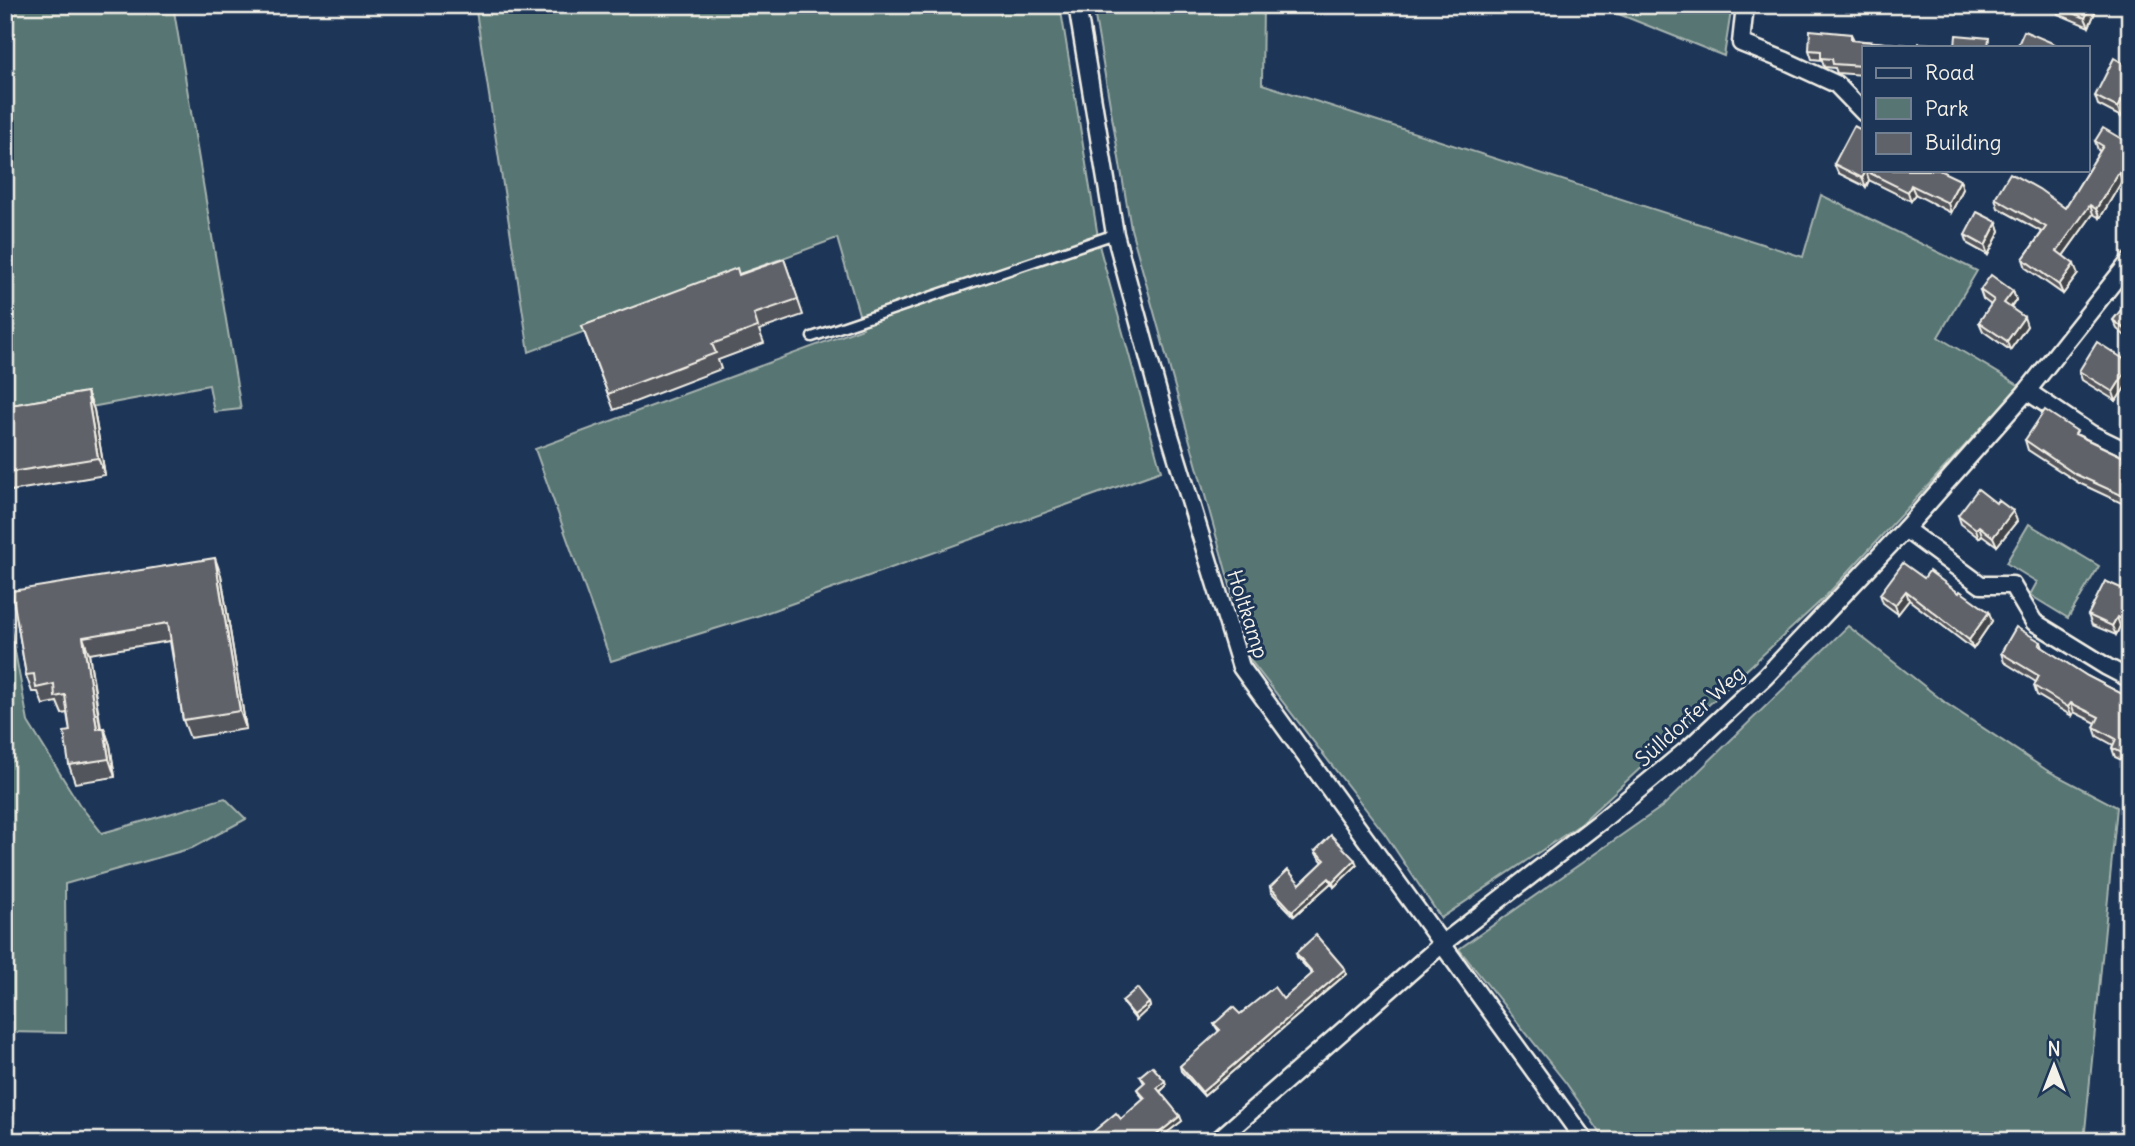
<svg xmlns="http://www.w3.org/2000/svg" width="2135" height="1146" font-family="Delius,sans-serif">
  <rect width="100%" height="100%" fill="#1d3557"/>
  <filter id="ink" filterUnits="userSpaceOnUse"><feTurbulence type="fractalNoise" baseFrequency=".0143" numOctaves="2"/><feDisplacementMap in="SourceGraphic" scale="14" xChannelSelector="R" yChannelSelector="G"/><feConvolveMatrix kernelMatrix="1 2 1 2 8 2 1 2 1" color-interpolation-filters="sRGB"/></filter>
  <g filter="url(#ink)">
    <g fill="#577573" stroke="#a6b3ae" stroke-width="2">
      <polygon points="5,5 173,5 241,409 214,412 209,385 5,423"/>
      <polygon points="475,5 1060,5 1100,249 1161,471 760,615 611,661 535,449 863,328 837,238 529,352"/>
      <polygon points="1093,5 1263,5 1262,84 1803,257 1821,195 1977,271 1938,337 2020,386 1824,598 1578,826 1441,918 1385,834 1251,661 1131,229"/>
      <polygon points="1596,5 1732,5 1724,56"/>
      <polygon points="2029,524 2099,566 2068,618 2030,595 2037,582 2006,563"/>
      <polygon points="5,597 28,722 79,804 102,833 225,798 246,819 192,848 65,884 66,1033 5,1032"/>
      <polygon points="1848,626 1947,704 2048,771 2117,807 2084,1141 1606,1141 1566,1083 1459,949 1663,806"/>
    </g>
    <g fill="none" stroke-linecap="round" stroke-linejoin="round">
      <defs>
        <polyline id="lane" points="812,337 1115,234"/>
        <g id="street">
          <polyline points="1077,5 1115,234 1168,429 1241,667 1585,1141"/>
          <polyline points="1745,5 1741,43 1786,61 1836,84 1864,113"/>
          <polyline points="2027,391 2091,434 2130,453"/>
          <polyline points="1905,529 1981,585 2012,585 2034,622 2107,667 2130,679"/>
          <polyline points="1217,1141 1442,944 1600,822 1689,748 1765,677 1905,529 2027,391 2130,261"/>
        </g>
      </defs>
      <use href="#lane" stroke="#f4f1e8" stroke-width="13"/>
      <use href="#street" stroke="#f4f1e8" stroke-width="21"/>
      <use href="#lane" stroke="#1d3557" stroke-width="8"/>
      <use href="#street" stroke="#1d3557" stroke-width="16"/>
    </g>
    <g fill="#53545b" stroke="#f4f1e8" stroke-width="2">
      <polygon points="2055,5 2098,5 2089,27 2058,14"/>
      <polygon points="1851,34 1854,40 1919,46 1944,45 1945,47 1864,47 1864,75 1837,73 1835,68 1824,67 1822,60 1812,59 1809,50"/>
      <polygon points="2130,67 2130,102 2121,117 2098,105 2095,96"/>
      <polygon points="2095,141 2130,144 2130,186 2122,181 2100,218 2093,214 2063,256 2078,274 2063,294 2026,268 2023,259 2042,232 1998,208 1995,198 2065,208 2100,151 2098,150"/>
      <polygon points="1834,164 1864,170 1960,180 1963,189 1951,213 1915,194 1911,201 1869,180 1866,187 1838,173"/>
      <polygon points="1997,222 2000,231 1988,255 1968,244 1965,235"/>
      <polygon points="784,259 803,315 759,330 764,343 718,360 721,369 614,410 582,326"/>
      <polygon points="1980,290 2013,291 2016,300 2011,308 2027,326 2010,350 1983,331 1979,322 1991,305 1983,299"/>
      <polygon points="2130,299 2130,340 2117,329 2113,320"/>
      <polygon points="2130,363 2130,380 2116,401 2082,380 2079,371"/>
      <polygon points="87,392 94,410 105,475 5,492 5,406"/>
      <polygon points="2078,435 2130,460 2130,507 2079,483 2028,450 2025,440"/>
      <polygon points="1996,503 2013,511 2017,521 1997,546 1982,535 1979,538 1961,524 1958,515"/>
      <polygon points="221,575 246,729 190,738 183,720 170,641 89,654 101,728 104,728 110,745 115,777 75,783 69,765 70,731 67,713 62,714 57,702 43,705 38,692 32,692 26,675 12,591"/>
      <polygon points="1924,578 1992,621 1973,649 1909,600 1898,614 1883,603 1880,594"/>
      <polygon points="2130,592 2130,630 2120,626 2116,635 2092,625 2088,615"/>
      <polygon points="2041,642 2043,648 2087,676 2130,698 2130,764 2115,757 2112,748 2113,745 2097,736 2094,727 2096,723 2074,712 2072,716 2037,695 2034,686 2036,682 2004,662 2001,653"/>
      <polygon points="1315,851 1357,865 1334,887 1331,883 1294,916 1271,892 1270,887 1300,884 1323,862 1317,855"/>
      <polygon points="1296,953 1345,969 1346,974 1204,1096 1181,1071 1180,1066 1219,1032 1214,1024 1283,999 1312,974 1297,957"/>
      <polygon points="1122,1001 1149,1003 1150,1007 1136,1020 1124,1005"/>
      <polygon points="1140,1076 1165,1081 1166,1086 1160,1092 1182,1121 1156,1141 1083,1141 1121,1119 1144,1099 1139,1093 1137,1089 1144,1083"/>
    </g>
    <g fill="#43454a" stroke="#f4f1e8" stroke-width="2">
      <polygon points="2091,5 2098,5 2089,27 2085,18"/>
      <polygon points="2130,86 2130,102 2121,117 2118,108"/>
      <polygon points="1866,171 1869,180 1866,187 1862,178"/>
      <polygon points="2130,171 2130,186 2126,177"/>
      <polygon points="2119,172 2122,181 2100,218 2096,209"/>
      <polygon points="1960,180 1963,189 1951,213 1948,203"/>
      <polygon points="1911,185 1915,194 1911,201 1908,192"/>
      <polygon points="2090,205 2093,214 2060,260 2057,251"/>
      <polygon points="1997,222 2000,231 1988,255 1985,246"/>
      <polygon points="2074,264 2078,274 2063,294 2059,285"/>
      <polygon points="2013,291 2016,300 2007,312 2004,303"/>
      <polygon points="2024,317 2027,326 2010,350 2007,341"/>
      <polygon points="2130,365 2130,380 2116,401 2113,392"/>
      <polygon points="87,392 94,410 105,475 98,458"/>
      <polygon points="2013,511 2017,521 1997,546 1993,537"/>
      <polygon points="1979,526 1982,535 1979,538 1976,529"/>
      <polygon points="215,558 221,575 246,729 240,711"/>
      <polygon points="1906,591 1909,600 1898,614 1895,605"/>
      <polygon points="1989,612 1992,621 1973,649 1969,640"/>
      <polygon points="2117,617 2120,626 2116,635 2112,626"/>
      <polygon points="83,637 89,654 103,746 97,729"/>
      <polygon points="2071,703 2074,712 2072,716 2068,707"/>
      <polygon points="104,728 110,745 115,777 109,759"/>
      <polygon points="1355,860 1357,865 1334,887 1333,882"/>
      <polygon points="1329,878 1331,883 1294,916 1292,911"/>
      <polygon points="1345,969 1346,974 1204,1096 1202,1092"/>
      <polygon points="1149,1003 1150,1007 1136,1020 1134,1015"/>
      <polygon points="1165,1081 1166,1086 1158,1093 1157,1088"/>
      <polygon points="1180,1116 1182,1121 1156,1141 1149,1141"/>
    </g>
    <g fill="#60626a" stroke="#f4f1e8" stroke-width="2">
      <polygon points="2055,5 2091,5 2085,18"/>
      <polygon points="1810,30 1851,34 1851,40 1919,46 1919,43 1944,45 1944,47 1864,47 1864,71 1863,71 1863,66 1833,64 1832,59 1821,58 1821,51 1809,50"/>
      <polygon points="2024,31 2055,44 2054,47 2017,47"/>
      <polygon points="1956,35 1989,38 1988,47 1955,47"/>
      <polygon points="2114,58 2130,67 2130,86 2118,108 2095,96"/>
      <polygon points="1854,126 1864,131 1864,170 1939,170 1960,180 1948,203 1911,185 1908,192 1866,171 1862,178 1834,164"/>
      <polygon points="2103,128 2130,144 2130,171 2126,177 2119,172 2096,209 2090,205 2057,251 2074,264 2059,285 2023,259 2046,227 1995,198 2010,173 2039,189 2065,208 2103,146 2095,141"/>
      <polygon points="1977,212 1997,222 1985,246 1965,235"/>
      <polygon points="784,259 798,299 754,314 758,327 712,344 716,353 608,394 582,326 737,268 739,275"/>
      <polygon points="1991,275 2013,291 2004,303 2024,317 2007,341 1979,322 1994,300 1980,290"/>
      <polygon points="2130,299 2130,333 2113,320"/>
      <polygon points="2097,342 2130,363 2130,365 2113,392 2079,371"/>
      <polygon points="87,392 98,458 5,473 5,406"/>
      <polygon points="2045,410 2077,431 2075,434 2130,460 2130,499 2075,474 2025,440"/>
      <polygon points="1978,489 1996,503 1998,500 2013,511 1993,537 1979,526 1976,529 1958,515"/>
      <polygon points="215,558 240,711 183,720 168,623 83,637 97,729 104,728 109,759 69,765 64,732 70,731 65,695 55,697 54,684 36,688 34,674 26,675 12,591"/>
      <polygon points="1903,563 1924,578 1929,571 1959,593 1960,591 1989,612 1969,640 1906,591 1895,605 1880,594"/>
      <polygon points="2105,581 2130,592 2130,622 2117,617 2112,626 2088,615"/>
      <polygon points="2016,627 2041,642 2039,645 2087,676 2130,698 2130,757 2112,748 2116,739 2094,727 2099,717 2071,703 2068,707 2034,686 2039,676 2001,653"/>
      <polygon points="1331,835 1355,860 1333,882 1329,878 1292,911 1270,887 1288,870 1300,884 1325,860 1315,851"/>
      <polygon points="1316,935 1345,969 1202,1092 1180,1066 1220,1030 1214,1024 1233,1007 1240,1014 1274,987 1283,999 1313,973 1296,953"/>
      <polygon points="1137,988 1149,1003 1134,1015 1122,1001"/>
      <polygon points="1152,1066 1165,1081 1157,1088 1180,1116 1149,1141 1084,1141 1083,1140 1116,1113 1121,1119 1145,1098 1137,1089 1145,1082 1140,1076"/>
    </g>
  </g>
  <g text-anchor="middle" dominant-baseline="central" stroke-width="6" stroke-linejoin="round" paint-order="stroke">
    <g font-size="21" fill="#f4f1e8" stroke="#1d3557">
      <text transform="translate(1248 614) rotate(72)">Holtkamp</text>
      <text transform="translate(1690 716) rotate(-42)">Sülldorfer Weg</text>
    </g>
  </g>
  <rect width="2135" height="1146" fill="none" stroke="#1d3557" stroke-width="28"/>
  <rect x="14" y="14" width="2107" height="1118" fill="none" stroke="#f4f1e8" stroke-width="2.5" filter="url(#ink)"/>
  <rect x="1862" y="46" width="228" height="126" fill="#1d3557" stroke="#738091" stroke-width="2"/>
  <rect x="1876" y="68" width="35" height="10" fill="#1d3557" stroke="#738091" stroke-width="2"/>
  <text x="1925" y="80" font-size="21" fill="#f4f1e8">Road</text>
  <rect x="1876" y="98" width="35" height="21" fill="#577573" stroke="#738091" stroke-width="2"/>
  <text x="1925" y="116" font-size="21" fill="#f4f1e8">Park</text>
  <rect x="1876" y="133" width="35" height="21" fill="#60626a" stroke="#738091" stroke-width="2"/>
  <text x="1925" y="150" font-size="21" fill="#f4f1e8">Building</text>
  <g transform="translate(2054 1066)" stroke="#1d3557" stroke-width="5" paint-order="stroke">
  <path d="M0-5L12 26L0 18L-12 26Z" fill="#f4f1e8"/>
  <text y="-10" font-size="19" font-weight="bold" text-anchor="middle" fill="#f4f1e8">N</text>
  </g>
</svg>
